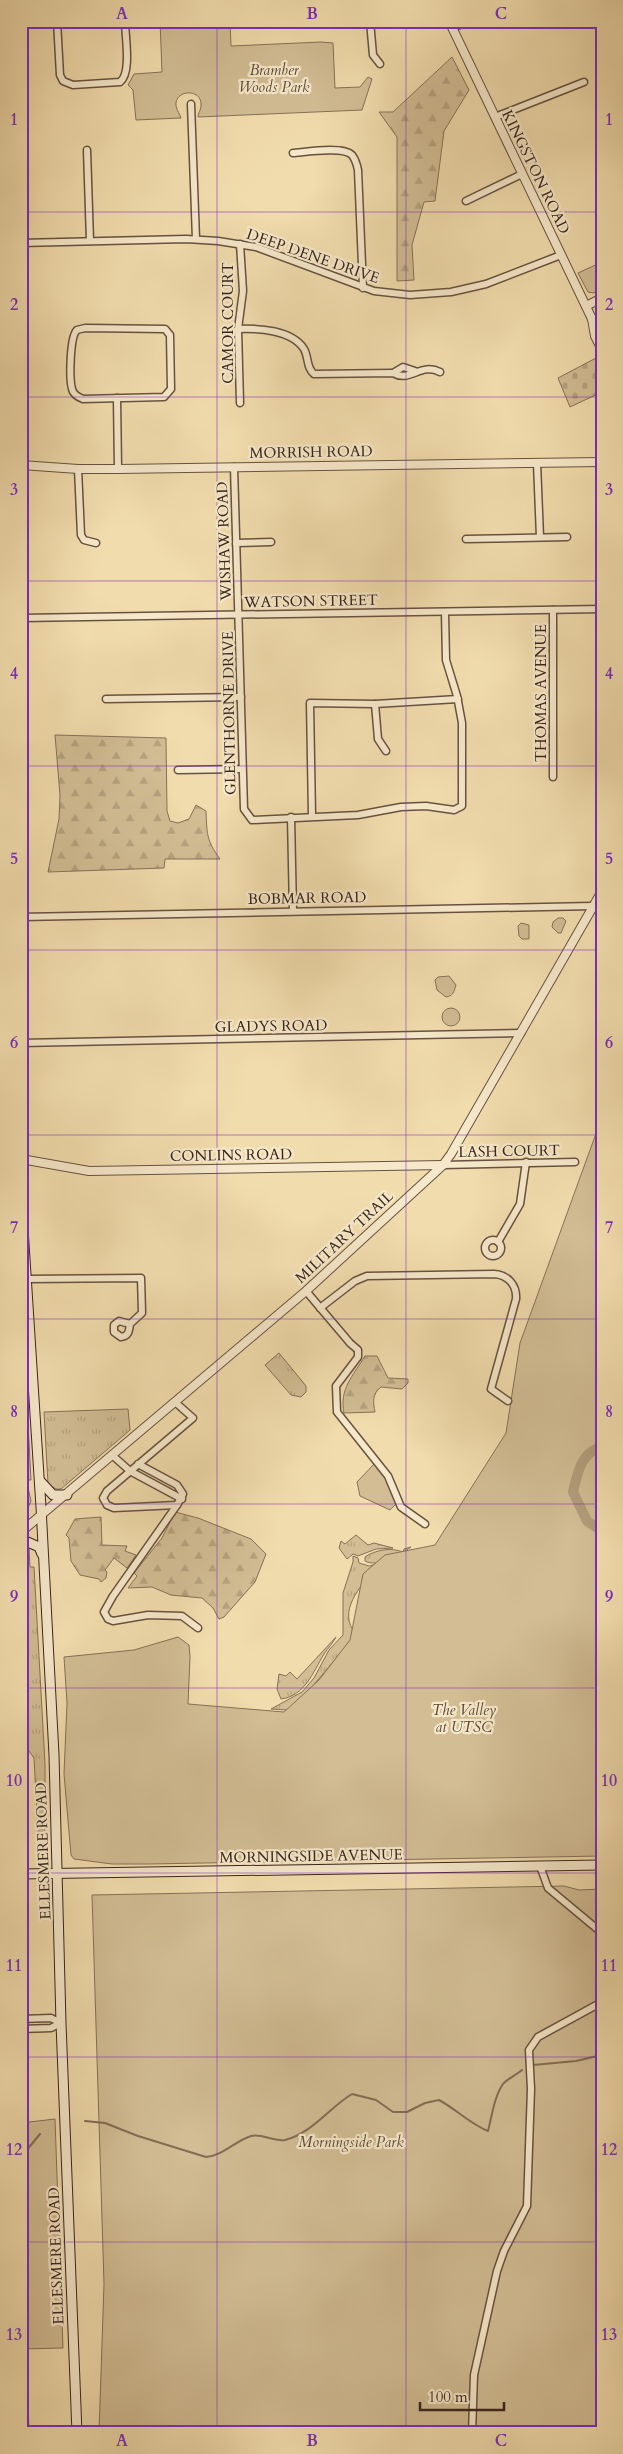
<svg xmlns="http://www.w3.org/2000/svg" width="623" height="2454" font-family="Cardo,serif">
  <defs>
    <pattern id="grass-tufts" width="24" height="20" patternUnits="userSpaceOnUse" patternTransform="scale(1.25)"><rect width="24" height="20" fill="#d2bd94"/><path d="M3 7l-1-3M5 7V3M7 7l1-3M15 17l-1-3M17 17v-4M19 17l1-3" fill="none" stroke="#b5a27f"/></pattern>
    <pattern id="forest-firs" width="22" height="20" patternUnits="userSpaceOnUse" patternTransform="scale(1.25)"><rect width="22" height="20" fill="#d2bd94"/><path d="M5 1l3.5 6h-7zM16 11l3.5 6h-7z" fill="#b5a27f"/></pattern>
    <pattern id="cemetery-stones" width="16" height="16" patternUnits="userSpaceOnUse" patternTransform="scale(1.25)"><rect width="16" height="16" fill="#d2bd94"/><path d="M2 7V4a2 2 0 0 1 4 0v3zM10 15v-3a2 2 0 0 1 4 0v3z" fill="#b5a27f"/></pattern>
  </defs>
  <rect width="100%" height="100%" fill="#f1dcad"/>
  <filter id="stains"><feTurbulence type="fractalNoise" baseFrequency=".004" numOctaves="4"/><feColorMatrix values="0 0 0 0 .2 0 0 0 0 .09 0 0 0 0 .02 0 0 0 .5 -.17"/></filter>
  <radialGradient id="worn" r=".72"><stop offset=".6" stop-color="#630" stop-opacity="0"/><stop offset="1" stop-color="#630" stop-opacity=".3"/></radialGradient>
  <g fill="url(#grass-tufts)" stroke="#867058">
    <polygon points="279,1353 306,1386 306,1392 301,1397 291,1395 265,1365"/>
    <polygon points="22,1381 26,1386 31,1480 29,1480 26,1474"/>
    <polygon points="21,1409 25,1474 31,1501 28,1508 21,1505"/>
    <polygon points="128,1409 130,1430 61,1489 56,1489 48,1484 44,1412"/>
    <polygon points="356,1535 368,1545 374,1543 393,1548 376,1549 358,1556 353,1554 347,1559 339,1548 341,1541 345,1544"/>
    <polygon points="26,1546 29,1548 30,1567 34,1567 45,1764 45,1836 43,1849 39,1849 34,1758 21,1740 21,1694 27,1658 28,1585"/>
    <path d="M411,1547C400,1555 377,1568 365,1561V1557C375,1550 391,1547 403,1552L404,1549Z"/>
    <path d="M353,1556L358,1558L359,1563L369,1566L377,1564C365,1583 338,1607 353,1630L397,1586L301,1700L287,1710L271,1709L302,1692L314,1678L329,1650L343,1635V1593L353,1562Z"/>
    <path d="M336,1637C333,1643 328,1648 324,1654C313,1672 305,1696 281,1699L277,1689L279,1674L286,1676L290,1672L297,1679Z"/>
    <polygon points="21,2360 27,2360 29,2433 21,2433"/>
  </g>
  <g fill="url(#forest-firs)" stroke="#867058">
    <polygon points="452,57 469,90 444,131 435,201 424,202 412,245 414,280 397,281 397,137 379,112 393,112"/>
    <path d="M55,735L166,738L167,811L170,821L178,823L189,819L196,805L206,811C207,833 206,840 220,859H165L164,868L48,872L59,819L60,795Z"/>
    <path d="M365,1356H377L388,1378L408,1379V1383L402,1389L381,1387C372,1394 373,1402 375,1412L344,1413C339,1389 353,1376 365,1356Z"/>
    <polygon points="175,1512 198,1518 251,1539 266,1554 255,1582 224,1617 219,1619 213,1608 202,1598 171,1595 152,1587 128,1588 137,1576 134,1573 162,1538"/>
    <polygon points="101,1517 102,1545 127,1546 125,1551 136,1555 127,1568 114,1558 105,1570 107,1572 106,1578 101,1582 99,1579 80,1575 71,1561 69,1538 66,1535 75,1519"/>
  </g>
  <polygon fill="url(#cemetery-stones)" stroke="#867058" points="596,358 602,371 602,392 570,407 558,378"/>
  <g fill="#d2bd94" stroke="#867058">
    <path d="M160,21H230L231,46L321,42L333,43L335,88L360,87L368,77L372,79L362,110L198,117C198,113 201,110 201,106C203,88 174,89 176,106C177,111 180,114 181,118L136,120L133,90L128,85L134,74L162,72Z"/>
    <polygon points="602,262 602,289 593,293 588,292 578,273"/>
    <polygon points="558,918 563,918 566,921 561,933 558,933 552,927 553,922"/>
    <polygon points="521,923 529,925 529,939 522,939 519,936 518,926"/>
    <path d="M449,976L456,985C454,992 453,996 446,997L437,990L435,980L438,977Z"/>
    <circle cx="451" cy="1017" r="9"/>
    <polygon points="602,1117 602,1856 148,1864 112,1864 74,1859 71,1855 64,1774 67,1703 64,1657 134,1650 178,1637 189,1645 190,1657 188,1704 284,1712 319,1680 350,1640 363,1574 385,1555 435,1545 506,1433 520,1343"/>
    <polygon points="375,1463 393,1488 397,1503 390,1510 360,1496 357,1482"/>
    <polygon points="564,1886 579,1890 602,1889 602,2433 99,2433 104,2284 92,1895"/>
    <polygon points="55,2119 63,2348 21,2349 21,2123"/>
  </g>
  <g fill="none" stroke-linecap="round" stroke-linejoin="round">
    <g stroke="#826d55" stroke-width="2">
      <polyline points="533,2065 576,2061 602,2055"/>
      <path d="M85,2121L105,2123L138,2136L206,2157C224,2155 235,2141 251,2136C261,2133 274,2142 285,2140C311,2134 330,2107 352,2094L376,2100L393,2112H407L425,2103L439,2100C456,2109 470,2124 488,2131C492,2116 494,2097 503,2084C507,2079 516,2075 522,2070"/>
      <polyline points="21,2157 40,2134"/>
    </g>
    <path stroke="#b29d7b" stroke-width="10" d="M602,1446C580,1454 578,1472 573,1492L587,1521L602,1531"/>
    <defs>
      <g id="minor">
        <path d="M57,21L60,75L63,81L73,85L120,82C132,73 125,36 125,21"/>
        <polyline points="370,21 373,55 380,64"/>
        <polyline points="453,28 469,21"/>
        <polyline points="191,104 196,239"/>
        <polyline points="495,117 584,82"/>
        <polyline points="87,150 90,241"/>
        <path d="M293,153C306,152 343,146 352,155C355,159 357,165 358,170L363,288"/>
        <polyline points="466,201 522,174"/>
        <polyline points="21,243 186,239 218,241 256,247 374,291 410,295 451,292 486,284 561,255"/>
        <polyline points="240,244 243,291 238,329 240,403"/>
        <path d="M85,328L165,329L170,335L171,389L164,397L83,399C78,397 73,394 72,389C69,378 70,336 77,330Z"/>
        <path d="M238,329C259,328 292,330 304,349C309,358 306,367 314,374L393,373C410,383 421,362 440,372"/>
        <polyline points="393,373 403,367 415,371"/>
        <polyline points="117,398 118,469"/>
        <polyline points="537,463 540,537"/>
        <polyline points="234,467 244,809 252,820 358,815 401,807 426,806 454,810 462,806 462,723 457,696 446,660 445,612"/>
        <polyline points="78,469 81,535 84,540 96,543"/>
        <polyline points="466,539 567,537"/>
        <polyline points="236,543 271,542"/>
        <polyline points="553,610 553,777"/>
        <polyline points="21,618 602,609"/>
        <polyline points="106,699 241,697"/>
        <polyline points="375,704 378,739 386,751"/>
        <polyline points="178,770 242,769"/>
        <polyline points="312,816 310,703 375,704 458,699"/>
        <polyline points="291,817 293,911"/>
        <polyline points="21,917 593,906"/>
        <polyline points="21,1043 521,1033"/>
        <polyline points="443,1165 575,1162"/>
        <circle cx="493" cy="1248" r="8"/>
        <polyline points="498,1242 520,1204 526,1162"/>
        <path d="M27,1279L141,1278L142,1313L130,1324C129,1331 129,1336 121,1337L114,1332V1325L119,1321L130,1324"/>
        <polyline points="306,1291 350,1343 358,1350 358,1357 336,1386 337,1412 388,1476 401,1507 425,1524"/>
        <path d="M320,1308L355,1281L367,1276L494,1274C508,1275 517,1285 516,1299L491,1389L508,1401"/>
        <polyline points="112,1455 130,1471 182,1499"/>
        <polyline points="138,1464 177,1485 183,1494 177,1505 114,1508 107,1505 103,1498 107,1491 193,1418 175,1402"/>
        <polyline points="177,1505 113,1596 104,1612 108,1619 113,1621 148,1615 182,1616 198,1628"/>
        <polyline points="540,1866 548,1888 602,1933"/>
        <polyline points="21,2019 51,2018 61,2023"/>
        <polyline points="21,2029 51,2028 61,2023"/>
        <polyline points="472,2433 474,2375 497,2271 504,2251 527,2206 531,2089 529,2050 538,2037 602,2002"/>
      </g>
      <g id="tertiary">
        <polyline points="449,21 592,319 602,332"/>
        <polyline points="586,306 602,298"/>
        <polyline points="592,319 595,336 602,350"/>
        <polyline points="21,465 78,469 118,469 602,462"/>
        <polyline points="21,1159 89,1171 443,1165"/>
        <polyline points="21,1532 306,1291 443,1165 451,1154 602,891"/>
      </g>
      <g id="secondary">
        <polyline points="21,1119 23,1201"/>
        <polyline points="21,1197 41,1507 54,1755 61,2023 77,2433"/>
        <polyline points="41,1482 53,1495 67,1495"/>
        <polyline points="21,1539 39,1547 42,1554"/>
        <polyline points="21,1874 602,1865"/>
      </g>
    </defs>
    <use href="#minor" stroke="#675240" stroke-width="9"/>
    <use href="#tertiary" stroke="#675240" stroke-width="10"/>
    <use href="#secondary" stroke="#39241b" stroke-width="11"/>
    <use href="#minor" stroke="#f6e8ca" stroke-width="6"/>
    <use href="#tertiary" stroke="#f6e8ca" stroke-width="8"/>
    <use href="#secondary" stroke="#f6e8ca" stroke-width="9"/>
  </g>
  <path fill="none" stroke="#7b2cbf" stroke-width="1" stroke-opacity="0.55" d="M217,21V2433M406,21V2433M21,212H602M21,397H602M21,581H602M21,766H602M21,950H602M21,1135H602M21,1319H602M21,1504H602M21,1688H602M21,1873H602M21,2057H602M21,2242H602"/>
  <g text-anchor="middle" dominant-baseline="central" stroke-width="4.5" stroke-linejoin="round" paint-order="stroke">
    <g font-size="15" font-style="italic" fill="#5f4a39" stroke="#f6e8ca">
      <text x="274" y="70">Bramber<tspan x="274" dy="17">Woods Park</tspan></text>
      <text x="464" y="1710">The Valley<tspan x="464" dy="17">at UTSC</tspan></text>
      <text x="351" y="2142">Morningside Park</text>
    </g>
    <g font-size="15" fill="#39241b" stroke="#f6e8ca">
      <text transform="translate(536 172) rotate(64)">KINGSTON ROAD</text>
      <text transform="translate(313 256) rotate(19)">DEEP DENE DRIVE</text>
      <text transform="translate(228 323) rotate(-90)">CAMOR COURT</text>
      <text transform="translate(311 452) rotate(-1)">MORRISH ROAD</text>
      <text transform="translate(224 541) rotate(-92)">WISHAW ROAD</text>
      <text transform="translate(311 601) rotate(-1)">WATSON STREET</text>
      <text transform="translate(541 693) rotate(-90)">THOMAS AVENUE</text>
      <text transform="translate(229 713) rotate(-91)">GLENTHORNE DRIVE</text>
      <text transform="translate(307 898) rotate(-1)">BOBMAR ROAD</text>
      <text transform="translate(271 1026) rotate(-1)">GLADYS ROAD</text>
      <text transform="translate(509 1151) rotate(-1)">LASH COURT</text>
      <text transform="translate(231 1155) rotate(-1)">CONLINS ROAD</text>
      <text transform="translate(344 1237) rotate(-43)">MILITARY TRAIL</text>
      <text transform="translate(43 1851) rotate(-92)">ELLESMERE ROAD</text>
      <text transform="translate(311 1856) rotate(-1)">MORNINGSIDE AVENUE</text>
      <text transform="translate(56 2256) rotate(-92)">ELLESMERE ROAD</text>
    </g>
  </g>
  <rect width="623" height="2454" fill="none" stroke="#f1dcad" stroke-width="55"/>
  <path d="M420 2402v8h84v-8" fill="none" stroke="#39241b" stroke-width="2.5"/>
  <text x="428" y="2402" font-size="15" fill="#39241b" stroke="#f6e8ca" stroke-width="4" paint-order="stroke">100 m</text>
  <rect x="28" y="28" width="568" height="2398" fill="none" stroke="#7b2cbf" stroke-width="2"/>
  <g font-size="16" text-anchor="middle" font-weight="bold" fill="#7b2cbf">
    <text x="122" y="19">A</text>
    <text x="312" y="19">B</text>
    <text x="501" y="19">C</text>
    <text x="14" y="125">1</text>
    <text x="609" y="125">1</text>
    <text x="14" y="310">2</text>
    <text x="609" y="310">2</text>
    <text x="14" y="495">3</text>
    <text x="609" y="495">3</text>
    <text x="14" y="679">4</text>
    <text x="609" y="679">4</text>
    <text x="14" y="864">5</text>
    <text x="609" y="864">5</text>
    <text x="14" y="1048">6</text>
    <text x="609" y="1048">6</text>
    <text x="14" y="1233">7</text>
    <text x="609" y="1233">7</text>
    <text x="14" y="1417">8</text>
    <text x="609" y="1417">8</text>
    <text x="14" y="1602">9</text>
    <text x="609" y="1602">9</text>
    <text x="14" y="1786">10</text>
    <text x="609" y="1786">10</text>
    <text x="14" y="1971">11</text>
    <text x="609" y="1971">11</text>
    <text x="14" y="2155">12</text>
    <text x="609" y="2155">12</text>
    <text x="14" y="2340">13</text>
    <text x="609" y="2340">13</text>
    <text x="122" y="2446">A</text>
    <text x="312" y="2446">B</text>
    <text x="501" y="2446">C</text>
  </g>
  <rect width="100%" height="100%" filter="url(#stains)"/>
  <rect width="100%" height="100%" fill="url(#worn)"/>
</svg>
